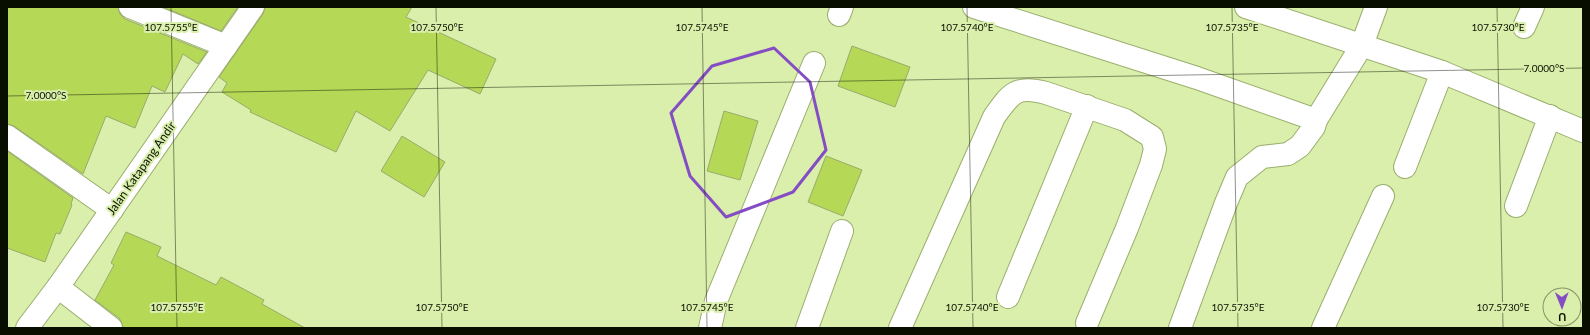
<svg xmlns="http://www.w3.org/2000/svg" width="1590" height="335" font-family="Lato,sans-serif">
  <rect width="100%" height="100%" fill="#d9efab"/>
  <g fill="#b5d856" stroke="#98ac6b">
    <polygon points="7,7 118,7 120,14 125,19 207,52 198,64 183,54 165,92 152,86 135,128 106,116 83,174 14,126 7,124"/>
    <polygon points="163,7 238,7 221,31"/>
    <polygon points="265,7 412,7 406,17 496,59 480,94 428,70 390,131 356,111 336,152 250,112 251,110 222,92 227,83 219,77 263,14"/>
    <polygon points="852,46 910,67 895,107 838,86"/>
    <polygon points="724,111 758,121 740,180 707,171"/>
    <polygon points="402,136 445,162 424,197 381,171"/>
    <polygon points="7,151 73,198 71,204 72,205 60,234 56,233 45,262 7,248"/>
    <polygon points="826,156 862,170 843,216 808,202"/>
    <polygon points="126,232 161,247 157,256 216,285 221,277 264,300 262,304 305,328 123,328 122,323 119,318 95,300 114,265 111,263"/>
  </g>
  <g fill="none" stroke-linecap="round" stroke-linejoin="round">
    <defs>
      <g id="minor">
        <polyline points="130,7 226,46"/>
        <polyline points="974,7 1197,78 1316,120 1362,45 1376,7"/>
        <polyline points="1246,7 1442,72 1583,131"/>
        <polyline points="839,15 842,7"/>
        <polyline points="1524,27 1533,7"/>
        <polyline points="7,136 112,210"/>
        <polyline points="1405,167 1442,72"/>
        <polyline points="1516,206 1550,116"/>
        <polyline points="58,287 111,328"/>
        <polyline points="1008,297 1087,106"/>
        <polyline points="27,328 58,287 253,7"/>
        <polyline points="710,328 716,301 814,63"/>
        <polyline points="807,328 842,231"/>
        <path d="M900,328L994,117C1011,93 1016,85 1046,93L1125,120L1152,137L1155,149L1151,165L1127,228L1087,323"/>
        <polyline points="1180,328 1226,203 1237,177 1262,157 1288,154 1300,146 1314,127 1316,120"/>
        <polyline points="1323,328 1383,196"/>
      </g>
    </defs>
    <use href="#minor" stroke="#9aae6d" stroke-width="24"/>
    <use href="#minor" stroke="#fff" stroke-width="22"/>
  </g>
  <path fill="none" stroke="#854dc4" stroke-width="3" stroke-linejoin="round" d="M774,48L810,82L826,150L793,192L726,217L690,176L671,113L712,66Z"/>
  <path fill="none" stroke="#080e00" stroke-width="1" stroke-opacity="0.45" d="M171,7L177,328M436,7L442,328M702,7L707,328M967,7L973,328M1232,7L1238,328M1497,7L1503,328M7,96L1583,68"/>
  <g text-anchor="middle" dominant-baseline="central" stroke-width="4" stroke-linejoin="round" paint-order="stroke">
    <g font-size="12" fill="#080e00" stroke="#d9efab">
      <text transform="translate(141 168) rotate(-55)">Jalan Katapang Andir</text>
    </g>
  </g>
  <g font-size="10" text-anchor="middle" fill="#080e00" stroke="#d9efab" stroke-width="4" stroke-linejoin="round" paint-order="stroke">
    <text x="171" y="31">107.5755°E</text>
    <text x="437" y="31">107.5750°E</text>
    <text x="702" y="31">107.5745°E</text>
    <text x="967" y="31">107.5740°E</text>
    <text x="1232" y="31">107.5735°E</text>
    <text x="1498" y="31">107.5730°E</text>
    <text x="1544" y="72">7.0000°S</text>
    <text x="46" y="99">7.0000°S</text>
    <text x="177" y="311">107.5755°E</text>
    <text x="442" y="311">107.5750°E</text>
    <text x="707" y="311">107.5745°E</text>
    <text x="972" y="311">107.5740°E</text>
    <text x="1238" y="311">107.5735°E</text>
    <text x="1503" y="311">107.5730°E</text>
  </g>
  <rect width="1590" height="335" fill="none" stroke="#080e00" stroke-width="16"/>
  <g transform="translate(1562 307) rotate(179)"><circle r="19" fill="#d9efab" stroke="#859567"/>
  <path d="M0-3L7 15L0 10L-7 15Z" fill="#854dc4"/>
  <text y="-6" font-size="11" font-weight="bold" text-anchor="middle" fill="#080e00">U</text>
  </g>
</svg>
